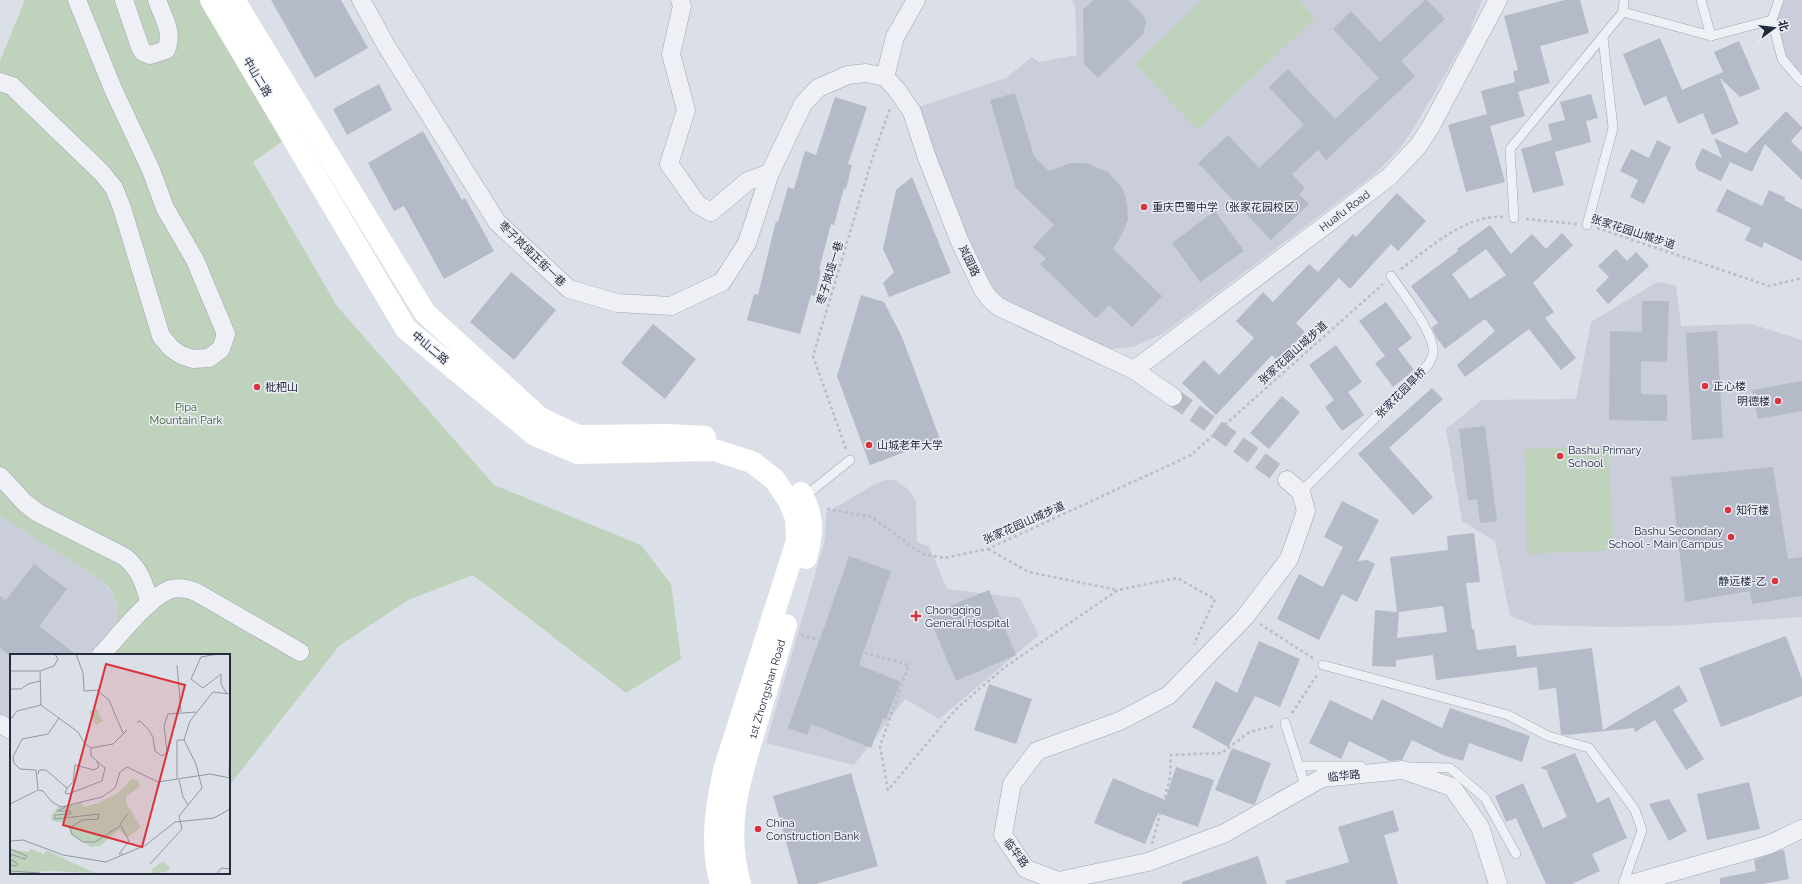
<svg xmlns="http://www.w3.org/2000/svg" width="1802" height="884" font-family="Raleway,'Noto Sans SC',sans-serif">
  <rect width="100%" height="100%" fill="#dbdfe7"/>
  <g fill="#c9ceda">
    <polygon points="1072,0 1482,0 1467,37 1412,131 1401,147 1376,173 1164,333 1133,347 1107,349 1011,306 998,294 988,282 968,240 918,107 1006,78 1032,57 1039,62 1077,55 1075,6"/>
    <polygon points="1784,0 1802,0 1802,74 1786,57 1777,19"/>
    <polygon points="1657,282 1676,285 1681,326 1751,324 1802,340 1802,617 1668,626 1613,627 1534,625 1510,616 1495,541 1462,521 1446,429 1482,400 1576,399 1591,322"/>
    <polygon points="885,480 895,480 908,489 916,501 917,542 929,546 947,589 1020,598 1039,635 939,719 905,699 854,765 766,743 825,540 826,513 875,484"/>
    <polygon points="0,516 103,581 114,597 118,614 112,633 93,655 11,655 11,724 0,719"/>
  </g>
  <g fill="#bfd2bc">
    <path d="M25,0H201L284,140L253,162L337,306L494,485L641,545L671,584L681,659L626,693L473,575L408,600L339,646L229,786V655H93C108,638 125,621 114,597C112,591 107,586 103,581L0,516V61Z"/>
    <polygon points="1202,0 1299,0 1315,18 1197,130 1135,64"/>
    <polygon points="1608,446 1614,550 1527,554 1525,449"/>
  </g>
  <g fill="#b5bac8" fill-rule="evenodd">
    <polygon points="271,0 341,0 368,48 315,78"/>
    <polygon points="1093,0 1128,0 1144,16 1146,22 1143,34 1098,78 1084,64 1083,10"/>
    <polygon points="1425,0 1427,0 1445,19 1401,61 1415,76 1326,160 1318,150 1292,174 1305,188 1299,194 1309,204 1271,240 1198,163 1228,135 1259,168 1304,125 1269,87 1288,69 1335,119 1379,78 1333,29 1351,11 1380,42"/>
    <polygon points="1565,0 1580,0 1589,33 1540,46 1550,83 1518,92 1525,116 1490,126 1505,182 1466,192 1448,125 1487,114 1481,91 1515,82 1513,71 1518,70 1504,16"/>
    <polygon points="1660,38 1682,90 1723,72 1714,52 1739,41 1760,89 1740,97 1720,78 1739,124 1712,135 1703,113 1678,124 1666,96 1644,106 1623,54"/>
    <polygon points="379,84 392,110 347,135 333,109"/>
    <polygon points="1015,93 1034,156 1049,171 1071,163 1086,163 1108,172 1123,189 1127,204 1128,220 1122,234 1113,249 1162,296 1132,327 1109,305 1096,318 1040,264 1046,259 1033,247 1054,225 1016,188 990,100"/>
    <polygon points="1591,94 1598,118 1586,121 1591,142 1555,152 1564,185 1533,193 1521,149 1552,140 1548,124 1565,120 1560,102"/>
    <polygon points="835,97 867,107 848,164 852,165 846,189 844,188 834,225 831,224 819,270 821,270 815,296 811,295 800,334 747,320 754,294 758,295 776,221 778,222 788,187 794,189 805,151 816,155"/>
    <polygon points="1786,111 1802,127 1802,129 1791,141 1802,152 1802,180 1765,144 1752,172 1730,162 1721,181 1697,170 1695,164 1702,148 1722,158 1714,138 1746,153"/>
    <polygon points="423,131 462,200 465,198 494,251 444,279 404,206 394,211 368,163"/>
    <polygon points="1657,140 1671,147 1644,204 1630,197 1638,180 1620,171 1631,149 1649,158"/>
    <polygon points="912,177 951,273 889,297 883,283 894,272 883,249 896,190"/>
    <polygon points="1727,189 1762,206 1769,190 1786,198 1784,200 1802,209 1802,261 1764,242 1762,248 1745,240 1751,228 1716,211"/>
    <polygon points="1397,193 1426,221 1398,251 1391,244 1350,289 1339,278 1296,323 1305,332 1278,361 1272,355 1216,415 1182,383 1204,360 1219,375 1254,338 1236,321 1263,292 1273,302 1309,264 1318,272 1353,234 1356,237"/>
    <polygon points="1215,211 1244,251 1200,282 1172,243"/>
    <path d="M1490,225L1511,254L1532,234L1546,249L1562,233L1573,245L1533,283L1554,312L1545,318L1576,358L1561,370L1529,329L1465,377L1457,365L1495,331L1485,319L1445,349L1436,337L1432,327L1438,323L1411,286L1458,251L1457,249ZM1486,249L1506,275L1470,299L1452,274Z"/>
    <polygon points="1616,249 1627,261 1636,252 1649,266 1608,304 1596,290 1609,277 1598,266"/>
    <polygon points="511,272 556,310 514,360 470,322"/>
    <polygon points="861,295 884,302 902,337 940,439 870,465 837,376"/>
    <polygon points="1642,301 1669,301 1667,362 1641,361 1641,394 1667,395 1667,421 1609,420 1610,331 1642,332"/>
    <polygon points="1386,302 1412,338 1398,349 1414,370 1393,387 1375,363 1385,356 1359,321"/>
    <polygon points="653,324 696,359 665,399 621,363"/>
    <polygon points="1717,331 1723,438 1692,440 1686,333"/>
    <polygon points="1336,345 1362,382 1348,392 1364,415 1342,431 1325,407 1334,400 1309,365"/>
    <polygon points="1802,381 1802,411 1758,419 1752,390"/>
    <polygon points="1432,388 1443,399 1389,448 1433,497 1413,515 1358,454"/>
    <polygon points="1282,396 1300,412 1269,449 1250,433"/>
    <polygon points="1485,426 1497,521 1480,523 1477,499 1468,500 1459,429"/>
    <polygon points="1773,467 1788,559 1802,557 1802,596 1752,604 1750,591 1685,602 1671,477"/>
    <polygon points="1342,501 1379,520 1358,561 1367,560 1375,564 1357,602 1342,594 1319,640 1277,619 1299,574 1323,587 1343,547 1324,537"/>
    <path d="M1474,533L1480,582L1466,583L1472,629H1474L1477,650L1516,645L1517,657L1592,648L1603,730L1679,685L1688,701L1673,710L1704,759L1686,770L1655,720L1635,732L1634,728L1567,735L1561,734L1556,688L1539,690L1537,667L1436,680L1433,655L1396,660V667L1372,666L1375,610L1397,612L1390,557L1448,550L1447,536ZM1443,606L1447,632L1397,638L1399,612Z"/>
    <polygon points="849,556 891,571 859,665 901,682 886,719 883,718 871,748 811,724 807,735 788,728 816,648 817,648"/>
    <polygon points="34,564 67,589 39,626 77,655 9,655 0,648 0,596 6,600"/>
    <polygon points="989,590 1016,655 956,681 928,615"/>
    <polygon points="1786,636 1802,679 1802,696 1721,727 1699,668"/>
    <polygon points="1259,641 1300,659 1280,707 1255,696 1228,747 1192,727 1216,681 1237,693"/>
    <polygon points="989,684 1032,699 1016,744 974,730"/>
    <polygon points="1382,699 1442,728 1450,708 1530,736 1522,762 1469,743 1463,761 1443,755 1412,740 1402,760 1390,761 1349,741 1341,759 1309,743 1330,700 1372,720"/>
    <polygon points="1232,748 1271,763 1255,804 1253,805 1215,790"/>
    <polygon points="1575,753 1597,803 1609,797 1627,838 1592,854 1600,871 1572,884 1546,884 1516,818 1506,822 1495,796 1523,783 1543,828 1567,817 1547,772 1549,771 1540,768"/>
    <polygon points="1176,767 1214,780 1198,827 1158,813 1145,844 1094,823 1113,778 1165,800"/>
    <polygon points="851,773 878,866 816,884 798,884 773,796"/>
    <polygon points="1749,782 1760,829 1707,840 1697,794"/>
    <polygon points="1669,799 1687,831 1669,841 1649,804"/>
    <polygon points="1393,810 1399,831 1384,835 1398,884 1286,884 1285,881 1349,862 1338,827"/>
    <polygon points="1781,850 1784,850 1789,879 1763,884 1720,884 1720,878 1756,871 1754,860"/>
    <polygon points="1258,856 1267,884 1182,884 1182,882"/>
  </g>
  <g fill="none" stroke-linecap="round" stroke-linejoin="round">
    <polyline stroke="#b6bbc5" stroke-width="18" stroke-dasharray="18 9" stroke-linecap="butt" points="1173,397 1287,480"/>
    <defs>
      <g id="lane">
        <polyline points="1701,0 1711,36"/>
        <polyline points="1779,0 1772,20 1782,59 1802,82"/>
        <polyline points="1623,12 1711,36 1772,20"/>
        <polyline points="1514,218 1510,149 1623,12 1624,0"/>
        <polyline points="1587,225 1613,128 1603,38"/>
        <path d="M1301,492L1428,365C1430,361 1433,357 1433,353C1436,335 1402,292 1391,276"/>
        <polyline points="804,497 850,460"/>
        <polyline points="1323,665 1508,715 1548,736 1589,748 1635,810 1642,830 1623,884"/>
        <polyline points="1285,723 1306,788"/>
        <polyline points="1299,766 1361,766"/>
        <polyline points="1410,767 1450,768 1485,798 1516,854"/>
      </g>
      <g id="street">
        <path d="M124,0L140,47L143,52L150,55L166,50C174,32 163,18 157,0"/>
        <polyline points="361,0 387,47 497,222 569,289 617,303 671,306 722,282 747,243 770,173 803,104 818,88 848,75 866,73 885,77"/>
        <polyline points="680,0 682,6 671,54 686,110 669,164 698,205 711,212 748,181 770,173"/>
        <polyline points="885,77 897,90 912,112 926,155 960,242 983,290 990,299 999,307 1134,370 1173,397"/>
        <polyline points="885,77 895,37 916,0"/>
        <polyline points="0,82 12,86 102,173 114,188 122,208 161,336 171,348 181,355 193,359 209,358 221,349 226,334 195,260 165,208 151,170 113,89 77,0"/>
        <path id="s1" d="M1134,370L1389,177L1419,145L1431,126L1498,0"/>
        <path d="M0,476L25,503L38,513L125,557C141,571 144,584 150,603"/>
        <polyline points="1287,480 1301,492 1306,511 1289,559 1245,617 1169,695 1120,721 1037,751 1012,784 1003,835 1026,869 1058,881 1148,862 1225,833 1322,778 1403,770 1452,787 1480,827 1498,884"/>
        <path d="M101,655C116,639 151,594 172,589C181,587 188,589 196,592L300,652"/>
        <polyline points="0,724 11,730"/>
        <polyline points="1631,884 1768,845 1802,829"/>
      </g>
    </defs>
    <use href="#lane" stroke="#a0a5b1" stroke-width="10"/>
    <use href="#street" stroke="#a0a5b1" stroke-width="19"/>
    <g stroke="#b9bdc6" stroke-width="2.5" stroke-dasharray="3 3" stroke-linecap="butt">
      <polyline points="1526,219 1577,224"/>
      <polyline points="1597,228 1769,286 1802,278"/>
      <path d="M1401,269C1428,249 1466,214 1503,217"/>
      <polyline points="846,449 813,356 872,159 890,109"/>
      <polyline points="827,509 872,517 922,554 944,558 988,549 1191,455 1383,284"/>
      <polyline points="988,549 1029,572 1117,590"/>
      <polyline points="1260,624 1314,659"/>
      <polyline points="801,635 909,665 880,746 888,790 956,709 1005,667 1118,590 1177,578 1215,599 1194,644"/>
      <polyline points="1292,713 1317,675"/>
      <polyline points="1152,844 1170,778 1171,755 1222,753 1249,732 1275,726"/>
    </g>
    <use href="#lane" stroke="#eef0f5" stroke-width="9"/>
    <use href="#street" stroke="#eef0f5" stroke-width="18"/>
    <g stroke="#fff" stroke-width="22">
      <path d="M211,0L406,329L535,435L578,453L714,450L752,462L775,480L789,501L796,518L797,541L724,770C716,808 710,846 721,884"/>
      <polyline points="234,0 425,313 540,418 578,436 669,435 705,437"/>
      <path d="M801,493C814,516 813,533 806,558"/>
      <path id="s2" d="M740,884C724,826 739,781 756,725C766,692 776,659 786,625"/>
    </g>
  </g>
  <g fill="#da333b" stroke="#ebeef5" stroke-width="1.5">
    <circle cx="1144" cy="207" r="4"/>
    <circle cx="1705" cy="386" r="4"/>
    <circle cx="257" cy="387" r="4"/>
    <circle cx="1778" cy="401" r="4"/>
    <circle cx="869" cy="445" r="4"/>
    <circle cx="1560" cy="456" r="4"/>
    <circle cx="1728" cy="510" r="4"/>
    <circle cx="1731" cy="537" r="4"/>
    <circle cx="1775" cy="581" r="4"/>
    <path d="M914 610h4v4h4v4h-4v4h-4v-4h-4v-4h4z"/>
    <circle cx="758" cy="829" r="4"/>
  </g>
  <g text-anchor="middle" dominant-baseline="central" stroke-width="3" stroke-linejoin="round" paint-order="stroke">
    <g font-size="11" fill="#242b3f" stroke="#ebeef5">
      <text transform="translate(257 77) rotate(59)">中山二路</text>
      <text stroke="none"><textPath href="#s1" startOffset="264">Huafu Road</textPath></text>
      <text transform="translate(1633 232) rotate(18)">张家花园山城步道</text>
      <text transform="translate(532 254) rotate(44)">枣子岚垭正街一巷</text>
      <text transform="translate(969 261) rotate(64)">岚园路</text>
      <text transform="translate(830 273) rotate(-73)">枣子岚垭一巷</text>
      <text transform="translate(430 348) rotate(40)">中山二路</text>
      <text transform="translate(1293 353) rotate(-42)">张家花园山城步道</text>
      <text transform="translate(1401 393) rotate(-45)">张家花园旱桥</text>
      <text transform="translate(1024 523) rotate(-24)">张家花园山城步道</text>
      <text stroke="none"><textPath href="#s2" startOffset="200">1st Zhongshan Road</textPath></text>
      <text transform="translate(1344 776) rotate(-6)">临华路</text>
      <text transform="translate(1016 853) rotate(53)">临华路</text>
    </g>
    <g font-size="11" fill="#242b3f" stroke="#ebeef5" text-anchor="start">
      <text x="1152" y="207">重庆巴蜀中学（张家花园校区）</text>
      <text x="1713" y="386">正心楼</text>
      <text x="265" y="387">枇杷山</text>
      <text x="1770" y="401" text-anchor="end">明德楼</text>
      <text x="877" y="445">山城老年大学</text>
      <text x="1568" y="450">Bashu Primary<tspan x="1568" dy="13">School</tspan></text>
      <text x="1736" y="510">知行楼</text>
      <text x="1723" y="531" text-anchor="end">Bashu Secondary<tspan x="1723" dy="13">School - Main Campus</tspan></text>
      <text x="1767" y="581" text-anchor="end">静远楼-乙</text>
      <text x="925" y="610">Chongqing<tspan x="925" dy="13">General Hospital</tspan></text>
      <text x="766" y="823">China<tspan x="766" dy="13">Construction Bank</tspan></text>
    </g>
    <g font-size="11" fill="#345c30" stroke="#ebeef5">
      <text x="186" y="407">Pipa<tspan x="186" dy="13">Mountain Park</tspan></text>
    </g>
  </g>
  <g transform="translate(10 654)">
    <rect width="220" height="220" fill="#dbdfe7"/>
    <path d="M86,54L93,67L86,71L79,58ZM121,125L128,126L130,132L116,143V149L131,173L117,184L109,176L90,192L81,193L61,181L59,174L52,168L42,167L41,162L48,153L72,149L74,153L88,149L108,139ZM0,195L18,198L21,195L34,200L36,196L85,219L38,217L0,220ZM153,207L160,214L158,217L143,220L142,215Z" fill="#bfd2bc"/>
    <path fill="none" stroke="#9297a4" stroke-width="1" d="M66,0L73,19L74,37L87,36L99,46L113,79M208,0L191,3L181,25L193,34L211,20V30L217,40M167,11L171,58M0,17H30L44,12L48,5L45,0M30,17L31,51L68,78L75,90L81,94M0,35H11L18,30L30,27M0,66L7,57L31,51M127,68L130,67L138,75L143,83L145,97L152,102L157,98L154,72L158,60L186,58M81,94L103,90L117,76M28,120L29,116H36L57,134L63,128L65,111L84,116L89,113L87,107M219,122L220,89M167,125V86H174M169,126L173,143L178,151M57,134L55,139L58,140L92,127L95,114L81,102V94M28,135L26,116L10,115L4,109L3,103L12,85L38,80L49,64M0,150L28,136L33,137L42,148L51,153L92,143L105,134L110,118L117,113L148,128L200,120L220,124M56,153L47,157H60L61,160L45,161V165L89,160L88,165L72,166L60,174L62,180L73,188H85L110,172M0,187L13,186L53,201L96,208L136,191L165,168L204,164L220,155M0,195L17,202L15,205L0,200M113,200H109L119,187L110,170L118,160M0,205L8,210L6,212L0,211M140,210L172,175L169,162L192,134L186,110L174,86L180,67L203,38L220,40M0,217L30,219M29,220H42M207,220L211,214L220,215"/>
    <path fill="#da333b" fill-opacity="0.15" stroke="#da333b" stroke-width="2" d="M96,10L175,31L132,193L53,171Z"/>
    <rect width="220" height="220" fill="none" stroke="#242b3f" stroke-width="2"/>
  </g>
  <g transform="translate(1774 28) rotate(75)" stroke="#ebeef5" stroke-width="3" paint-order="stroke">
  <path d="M0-3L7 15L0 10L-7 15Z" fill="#242b3f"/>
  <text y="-6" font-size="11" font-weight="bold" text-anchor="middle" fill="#242b3f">北</text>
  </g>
</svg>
